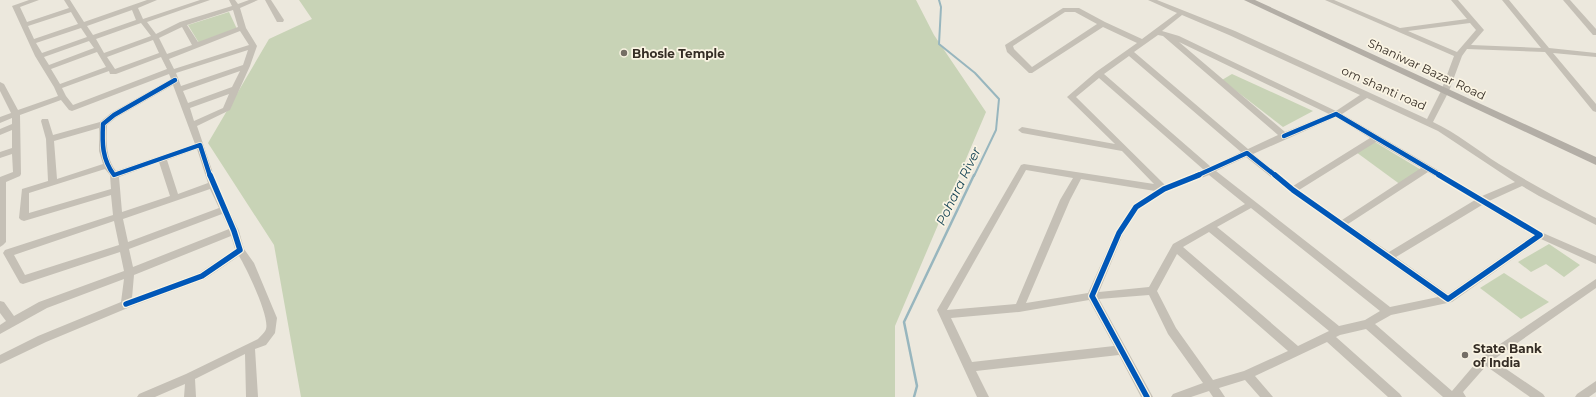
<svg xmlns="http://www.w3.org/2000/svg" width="1596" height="397" font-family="Montserrat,sans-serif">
  <rect width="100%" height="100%" fill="#ece8dd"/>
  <g fill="#c8d3b6">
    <polygon points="299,0 916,0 934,35 986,112 895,326 895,397 301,397 274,245 208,143 269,39 312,19"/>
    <polygon points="229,12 237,29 199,43 188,25"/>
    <polygon points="1232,74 1313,111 1283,127 1222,80"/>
    <polygon points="1375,142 1423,171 1401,185 1356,152"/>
    <polygon points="1549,244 1580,265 1564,277 1546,264 1531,272 1518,262"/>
    <polygon points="1504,273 1549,302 1521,319 1480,288"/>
  </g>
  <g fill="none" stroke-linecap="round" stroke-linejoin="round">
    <polyline stroke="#98b6be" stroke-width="2" points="939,0 941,7 939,44 975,73 999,99 996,130 974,176"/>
    <polyline stroke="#98b6be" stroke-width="2.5" points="914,397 917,386 904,322 974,175"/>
    <g fill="#c5c0b6" fill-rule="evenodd">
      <path d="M29,0H39L20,7L27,22L69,8L64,0H70L84,22L147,0H157L138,8L143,19L200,0H210L147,22L156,34L180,22L232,6L229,0H235L238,4L249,0H258L240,8L246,28L257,46L250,66L230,110L197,126L217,185L239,231L244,249L254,263L277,318L275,333L266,345L255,349L258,397H246L245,354L195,379L196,397H184L185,384L155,397H137L139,394L186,374L258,339C261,336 265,332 266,329C270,317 246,267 239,256L205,279L130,307L46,342L0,364V355L38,336L121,302L124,279L47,308L0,334V325L6,321L0,313V301L4,302L14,316L39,302L124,271L120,252L23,284L20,283L3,253L5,250L113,215L111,195L24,221L21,220L19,218L22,189L48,181L46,139L41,121L42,119H48L53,135L100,122L111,113L171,79L169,74L72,111L69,110L61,100L20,115L21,174L20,176L6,182V242L3,245L0,247V177L13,172L12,154L0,158V152L12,148V130L0,135V129L12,124V118L0,123V117L11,113L0,91V82L4,84L18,110L58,96L54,87L35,56L12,6ZM132,10L136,20L93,35L87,26ZM233,10L238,27L198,42L187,25ZM71,12L78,24L34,39L28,26ZM141,23L151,36L104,53L96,39ZM182,27L192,45L167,54L159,38ZM81,28L87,37L42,53L36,43ZM240,31L249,45L174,69L169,59ZM153,40L159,53L115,69L107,57ZM89,41L94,48L49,65L44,57ZM248,50L243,65L181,86L176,73ZM97,52L106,67L60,84L51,69ZM161,57L167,69L73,105L66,96L62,88L109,71L110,74H116ZM240,71L232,87L188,103L183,91ZM173,85L195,144L116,171C106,158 106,141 107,125L117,117ZM229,94L223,108L194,121L190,108ZM99,128V151L103,164L57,179L54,141ZM197,149L208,183L178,194L167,160ZM159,162L170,196L122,212L119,177ZM105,169L110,175L111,189L29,213V193ZM210,189L219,208L128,242L123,219ZM222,214L229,229L133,267L129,249ZM114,221L119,245L25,275L14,255ZM231,236L235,249L199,273L132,298L134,275Z"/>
      <polygon points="265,0 271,0 284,20 283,22 277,22"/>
      <path d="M1148,0H1157L1235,31L1427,119L1441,91L1454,56L1325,0H1334L1400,28L1467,19L1451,0H1458L1484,30L1471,45L1541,48L1502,0H1509L1549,48L1596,53V57L1553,53L1596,104V112L1593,111L1545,52L1467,49L1462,56L1449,91L1433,122C1457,133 1477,150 1499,164C1530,183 1563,201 1596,218V225L1539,196L1522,186L1489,201L1543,233L1596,256V264L1541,239L1452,302L1391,315L1375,324L1452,391L1481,357L1596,279V288L1493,360L1543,394L1545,397H1530L1486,366L1463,392L1466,397H1443L1366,329L1340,335L1336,337L1400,394L1402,397H1388L1327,342L1255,376L1273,397H1260L1245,380L1219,388L1225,397H1213L1209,391L1191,397H1171L1173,394L1203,383L1168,334L1149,295L1099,299L1153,397H1141L1119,355L976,371L989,397H977L937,310L1021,165L1024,164L1154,184L1122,151L1022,133L1018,130L1022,127L1115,144L1067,97L1096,72L1137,43L1103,27L1032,73H1029L1007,52L1005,45L1063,8H1079L1105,22L1142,39L1177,13ZM1065,12H1075L1097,24L1032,67L1014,49L1013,46ZM1182,15L1229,35L1360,95L1336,111L1179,36L1162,31ZM1470,23L1476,30L1457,52L1408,31ZM1158,35L1163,36L1278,135L1248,149L1134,52ZM1179,42L1329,114L1285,132ZM1129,56L1241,152L1211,167L1104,74ZM1099,78L1204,170L1165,185L1076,97ZM1367,98L1438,131L1515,182L1482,196L1342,114ZM1336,117L1370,138L1293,186L1253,154ZM1376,142L1421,168L1342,220L1299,190ZM1246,157L1290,192L1438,297L1390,307L1216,171ZM1026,170L1073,178L1060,200L1016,304L947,310ZM1428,172L1475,200L1389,252L1348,224ZM1209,175L1245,204L1173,244L1149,287L1099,292L1123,234L1139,209L1167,191ZM1081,179L1155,191L1133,205L1116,231L1088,293L1026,303L1070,200ZM1482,205L1533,235L1448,294L1396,257ZM1251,208L1380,311L1365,320L1339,326L1217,227ZM1209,232L1329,331L1298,346L1183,247ZM1177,254L1288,351L1244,371L1213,380L1176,328L1157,291ZM1089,300L1114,346L972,362L951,318L1019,312Z"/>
      <polygon points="1563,0 1570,0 1596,29 1596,35 1593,35"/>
      <polygon points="1596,381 1596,392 1589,397 1575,397 1577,394"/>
    </g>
    <polygon fill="#b3aea6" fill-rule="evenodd" points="1244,0 1255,0 1596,157 1596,165"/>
    <defs>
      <g id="cycleway-far1">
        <path d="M175,80L114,115L103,124C102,143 102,159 114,175L200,145L210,176"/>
        <polyline points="1284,136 1336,114 1441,176"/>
        <polyline points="1196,176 1247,153 1276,176"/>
      </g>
      <g id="cycleway">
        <polyline points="1275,175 1293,190 1448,299 1540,235 1439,175"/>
        <polyline points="126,304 202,276 240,250 234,231 210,175"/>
        <polyline points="1147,397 1092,296 1119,233 1136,207 1164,189 1199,175"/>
      </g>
    </defs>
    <use href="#cycleway-far1" stroke="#faf4e3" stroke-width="6"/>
    <use href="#cycleway" stroke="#faf4e3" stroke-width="8"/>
    <use href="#cycleway-far1" stroke="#0057b8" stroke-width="4.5"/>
    <use href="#cycleway" stroke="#0057b8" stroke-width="5.5"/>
  </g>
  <g fill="#756e65" stroke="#faf4e3" stroke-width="1.5">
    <circle cx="624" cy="53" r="4"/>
    <circle cx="1465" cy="355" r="4"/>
  </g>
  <g text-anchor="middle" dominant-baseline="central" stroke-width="3.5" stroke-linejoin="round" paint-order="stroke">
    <g font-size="12" font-weight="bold" fill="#352d25" stroke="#faf4e3" text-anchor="start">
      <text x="632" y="53">Bhosle Temple</text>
      <text x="1473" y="348">State Bank<tspan x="1473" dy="14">of India</tspan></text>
    </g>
    <g font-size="12" fill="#352d25" stroke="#faf4e3">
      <text transform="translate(1427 69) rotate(25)">Shaniwar Bazar Road</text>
      <text transform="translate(1384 88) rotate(24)">om shanti road</text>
    </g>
    <g font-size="13" font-style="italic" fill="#194758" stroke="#faf4e3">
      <text transform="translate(958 186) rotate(-64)">Pohara River</text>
    </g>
  </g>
</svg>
